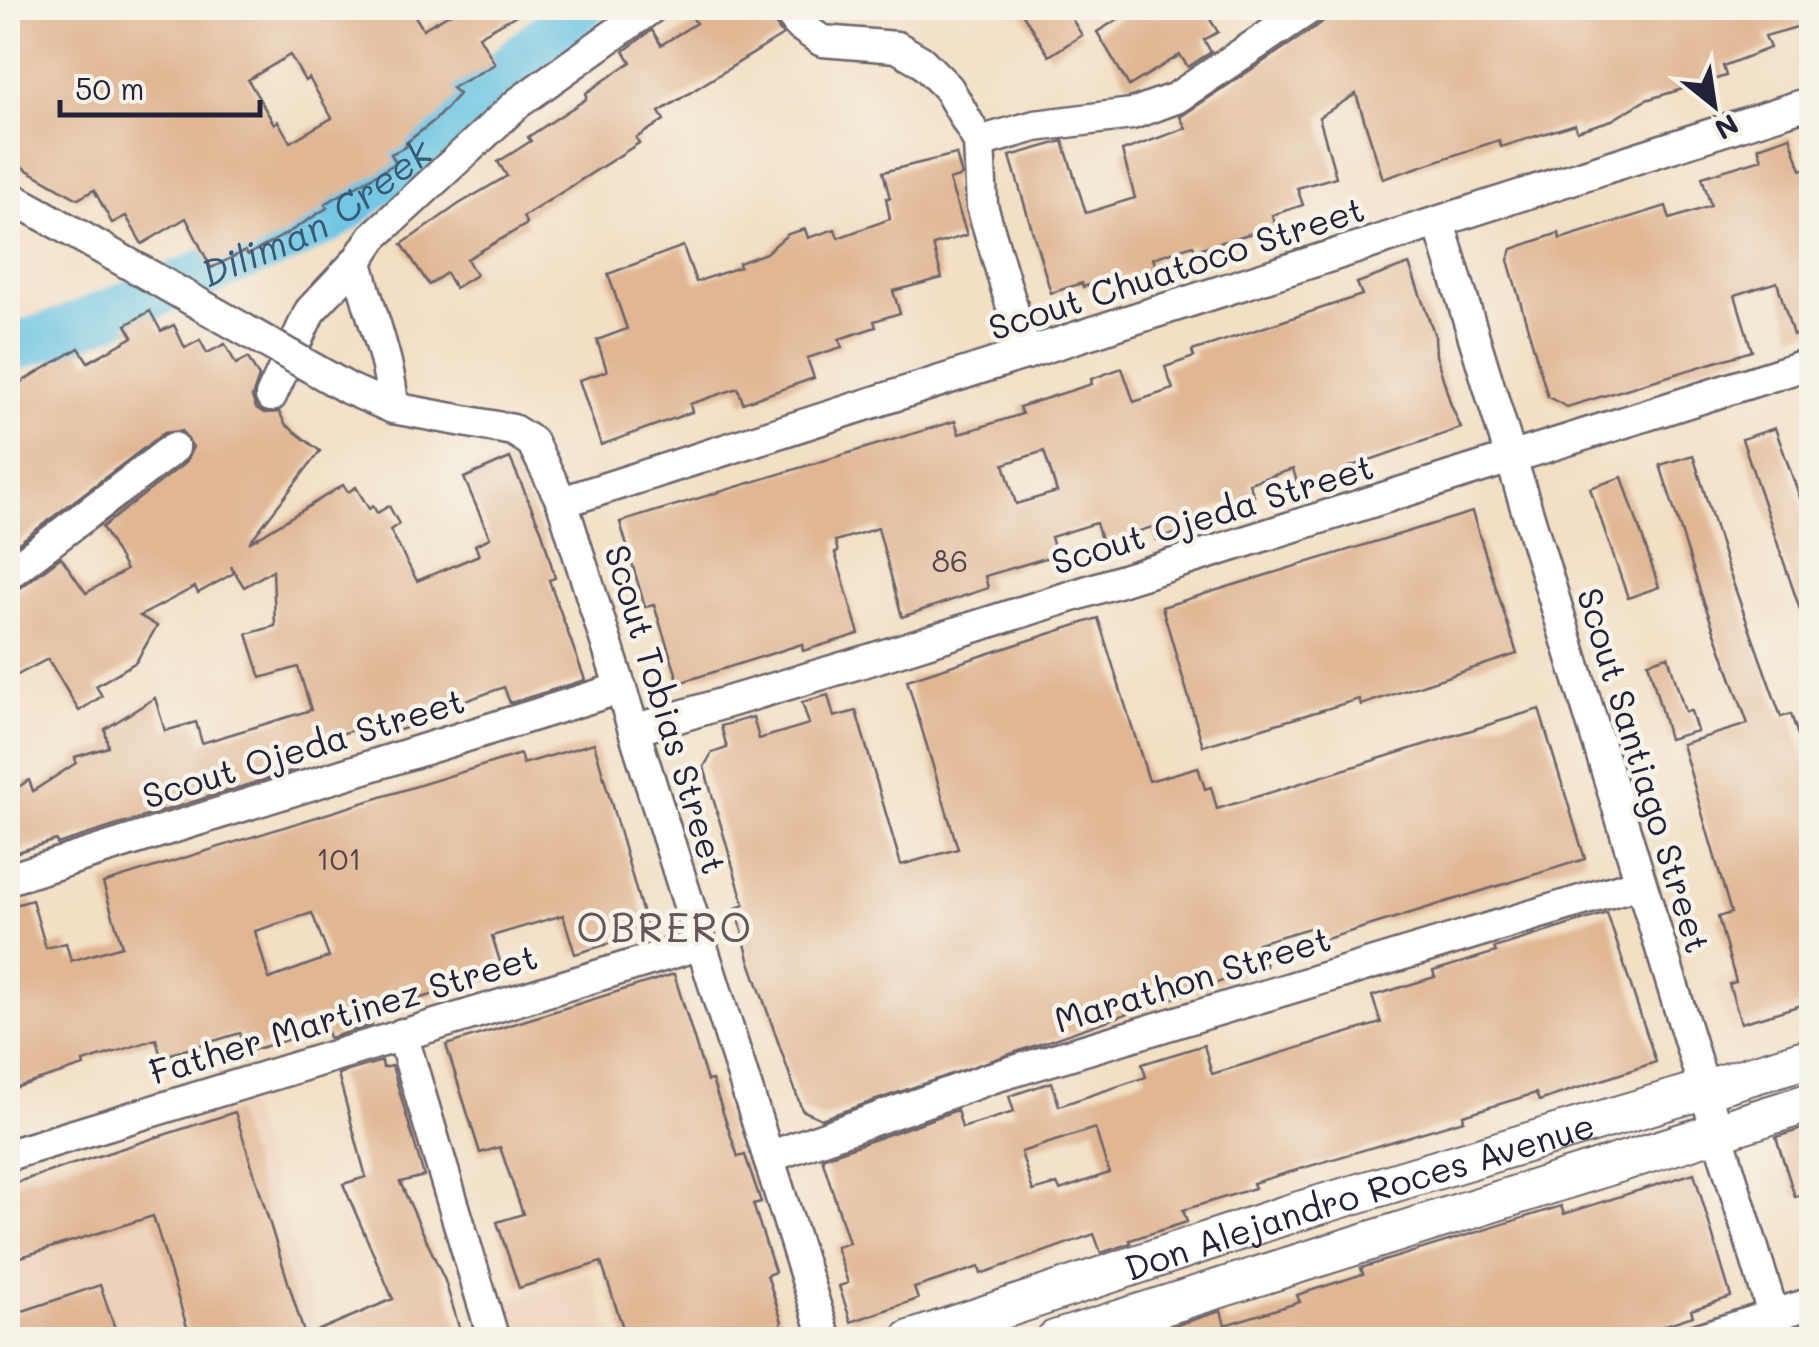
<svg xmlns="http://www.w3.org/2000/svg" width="1819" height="1347" font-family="Mali,sans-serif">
  <rect width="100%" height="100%" fill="#f7f3e8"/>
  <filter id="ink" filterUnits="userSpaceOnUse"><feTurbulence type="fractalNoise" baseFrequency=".01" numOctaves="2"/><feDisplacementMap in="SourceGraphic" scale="20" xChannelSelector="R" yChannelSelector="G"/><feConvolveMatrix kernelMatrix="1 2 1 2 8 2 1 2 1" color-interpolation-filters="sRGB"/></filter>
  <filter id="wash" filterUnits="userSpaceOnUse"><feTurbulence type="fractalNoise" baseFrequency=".0048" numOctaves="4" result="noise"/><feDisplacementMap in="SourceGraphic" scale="40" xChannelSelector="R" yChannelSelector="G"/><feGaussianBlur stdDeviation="2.25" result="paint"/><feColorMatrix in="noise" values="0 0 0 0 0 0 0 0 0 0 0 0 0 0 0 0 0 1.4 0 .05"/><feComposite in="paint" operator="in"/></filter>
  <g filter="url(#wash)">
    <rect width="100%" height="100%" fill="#f2dfc4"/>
    <g fill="#edd1ba">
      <polygon points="1811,949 1811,1008 1731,1033 1713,981"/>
      <polygon points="247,1103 322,1339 8,1340 8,1176"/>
      <polygon points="590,1272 613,1339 499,1339 488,1307"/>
    </g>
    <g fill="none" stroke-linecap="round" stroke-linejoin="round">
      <path stroke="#65c2e3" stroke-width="48" id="s1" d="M8,349L70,329L290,238L331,218L427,145L494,81L580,8"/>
    </g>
    <g id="blocks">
      <g fill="#e0b693" fill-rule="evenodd">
        <path d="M8,8H410L423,29L460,8H529L479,36L495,64L452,88L459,94L435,120L406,143L407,146L391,154L396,163L325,204L327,208L286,234L248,255L245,251L211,268L186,218L142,244L126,216L112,223L94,190L78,199L22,167L8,141L17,135L8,119ZM290,55L305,81L309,78L332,118L290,142L278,121L274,124L248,80Z"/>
        <polygon points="703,8 768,8 771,19 783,35 659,112 664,120 636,138 639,143 523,217 527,224 467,259 476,275 455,288 446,273 429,285 402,244 459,204 507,176 498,162 531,141 528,137 586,99 586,93 631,62 624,51 652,30 661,45 696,23 691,15"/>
        <polygon points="1019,8 1065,8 1082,35 1049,56"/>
        <polygon points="1136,8 1147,8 1153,17 1169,8 1203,8 1218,32 1204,40 1211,52 1188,67 1180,55 1129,86 1097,32"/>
        <polygon points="1338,8 1800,8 1804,25 1765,36 1770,48 1723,66 1726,76 1646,100 1612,120 1577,131 1575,124 1501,147 1499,140 1383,179 1356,94 1319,117 1336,177 1297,188 1303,205 1272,215 1276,226 1195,250 1193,245 1153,258 1156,268 1122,278 1121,275 1083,287 1082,283 1051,293 1010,156 1063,141 1086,213 1135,198 1122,151 1186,128 1180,117 1320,24"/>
        <polygon points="1790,136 1801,170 1812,166 1812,330 1793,335 1777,282 1735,295 1752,351 1567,407 1548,397 1508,260 1512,249 1559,233 1560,239 1666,206 1670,219 1711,206 1702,177 1762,159 1758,147"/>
        <polygon points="956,154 962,176 949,180 967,235 933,245 942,278 893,291 900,313 874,321 876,327 839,339 842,347 807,358 814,378 743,403 738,388 690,404 692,412 601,445 579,380 607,371 597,340 627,329 608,274 683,246 696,282 740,267 739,263 766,253 788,234 805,229 808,238 835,229 838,238 890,219 886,198 890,198 883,172"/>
        <path d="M1409,264L1435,336L1436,355L1451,405L1461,428L1344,469L1346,476L1300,492L1293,469L1249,483L1254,496L1206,512L1209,523L1156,540L1152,527L1102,543L1096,523L1051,537L1056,555L985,576L988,588L902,617L878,528L835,541L838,552L835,553L859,634L803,651L802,644L679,683L654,605L645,607L620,522L955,421L959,434L1022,414L1019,407L1092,384L1091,379L1122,368L1134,402L1173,389L1165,367L1194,357L1192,351L1362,295L1357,283ZM1044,451L1057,492L1016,504L1004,464Z"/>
        <polygon points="150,311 161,331 174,325 185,348 200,340 207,353 225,344 236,364 248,358 259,377 252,397 256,408 264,413 279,412 286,425 320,451 249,543 343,485 348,492 356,487 369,509 373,506 377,513 389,506 399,524 390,530 417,581 479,555 475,545 490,538 464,478 510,458 542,532 555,578 549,580 585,680 510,703 504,687 440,710 442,715 392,733 388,720 289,749 295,770 57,844 56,840 8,855 8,794 29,780 33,791 76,763 75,757 108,747 105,729 155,698 165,731 196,722 202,743 311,710 298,667 261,678 247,634 275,626 273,570 244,587 231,566 234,573 198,593 195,587 140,616 157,626 136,662 96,686 102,696 79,711 48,659 8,680 8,592 19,589 61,557 86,593 126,570 102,527 185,463 193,447 182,431 164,433 8,551 8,390 79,348 88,362 133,337 126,325"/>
        <polygon points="1775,428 1812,531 1812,636 1809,636 1742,439"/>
        <polygon points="1693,455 1727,566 1781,717 1791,714 1812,778 1812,1002 1741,1023 1729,984 1736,982 1718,917 1731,913 1682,744 1748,724 1701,594 1660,465"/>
        <polygon points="1622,477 1659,587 1628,598 1590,488"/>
        <polygon points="1472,512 1517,654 1361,705 1359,699 1203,746 1162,607"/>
        <polygon points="1098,618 1149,781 1198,767 1205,789 1211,787 1217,809 1539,709 1585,859 1320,941 1316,926 1258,943 1266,966 821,1119 802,1110 749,959 736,908 744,905 704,767 712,753 727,748 721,726 753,717 759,739 809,724 802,702 828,695 834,717 856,711 901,865 958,849 907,680"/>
        <polygon points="1668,656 1685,712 1691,711 1697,731 1669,739 1648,662"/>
        <path d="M594,743L648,932L575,954L563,915L492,936L504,974L369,1013L372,1025L329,1038L323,1015L284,1029L287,1040L246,1052L240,1033L161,1057L156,1039L83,1062L84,1066L8,1090V907L32,900L46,948L66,943L71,961L122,946L103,883L520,754L523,764ZM312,913L329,957L269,979L255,931Z"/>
        <path d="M1607,913L1656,1062L1539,1101L1536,1093L1463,1115L1464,1120L1253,1183L1255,1188L1183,1210L1187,1222L1130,1240L1131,1243L1101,1253L1094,1234L981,1274L979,1267L914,1288L918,1299L851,1322L839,1286L848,1283L836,1247L849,1243L822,1158L957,1110L962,1128L1014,1112L1009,1096L1052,1082L1059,1106L1146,1077L1142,1064L1204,1045L1212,1074L1381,1023L1372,996L1435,977L1433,971L1496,952L1494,948ZM1095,1128L1109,1173L1060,1190L1057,1184L1033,1191L1021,1152Z"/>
        <polygon points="674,974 707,1081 712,1080 738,1157 745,1155 761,1202 753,1204 775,1272 767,1275 782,1322 773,1340 627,1340 601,1262 519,1288 497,1222 523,1214 500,1147 480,1153 446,1045"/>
        <polygon points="382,1061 383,1068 392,1066 424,1176 400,1182 445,1281 463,1340 191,1340 153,1216 8,1261 8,1185 235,1112 305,1336 393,1299 343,1184 366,1177 338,1074"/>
        <polygon points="1812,1126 1812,1192 1795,1197 1776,1137"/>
        <polygon points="1694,1173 1731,1297 1691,1310 1693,1316 1620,1340 1384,1340 1382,1333 1361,1340 1143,1340 1142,1336 1221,1311 1225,1325 1300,1302 1297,1295 1363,1274 1361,1268 1561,1206 1564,1214"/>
        <polygon points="100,1285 119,1340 8,1340 8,1316"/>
      </g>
    </g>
  </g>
  <g filter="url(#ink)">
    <use href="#blocks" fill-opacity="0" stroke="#6b646b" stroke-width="2.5"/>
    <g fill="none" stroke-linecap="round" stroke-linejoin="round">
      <defs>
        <g id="minor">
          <polyline points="786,8 799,25 822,41 897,47 921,61 948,88 979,142 982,206 1026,354"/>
          <polyline points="979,142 1035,126 1132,114 1176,98 1310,8"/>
          <polyline points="8,196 43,215"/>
          <polyline points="1439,223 1781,1340"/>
          <path d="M357,261C368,311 390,356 393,408"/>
          <polyline points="349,389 393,408 513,430 532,442 562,502 826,1340"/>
          <polyline points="271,396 310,311 357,261 373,237 518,103 651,8"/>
          <polyline points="562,502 1812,102"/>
          <polyline points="8,574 174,448"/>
          <polyline points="634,730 869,660 1812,363"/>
          <polyline points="8,879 621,688"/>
          <polyline points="402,1034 494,1340"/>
          <polyline points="8,1155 702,944"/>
          <polyline points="769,1157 991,1078 1640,883"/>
          <polyline points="1695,1340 1812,1303"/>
        </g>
        <g id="major">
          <path id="s2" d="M910,1340L1286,1215L1812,1057"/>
          <polyline points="1055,1340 1812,1102"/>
        </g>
      </defs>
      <use href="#minor" stroke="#6b646b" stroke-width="35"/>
      <use href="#major" stroke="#6b646b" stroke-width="42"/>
      <use href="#minor" stroke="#fff" stroke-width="30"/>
      <use href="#major" stroke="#fff" stroke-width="38"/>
      <defs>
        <polyline id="minor-bridge" points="43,215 349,389"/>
      </defs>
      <use href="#minor-bridge" stroke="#6b646b" stroke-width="35" stroke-linecap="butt"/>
      <use href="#minor-bridge" stroke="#fff" stroke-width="30"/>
    </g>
  </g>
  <g text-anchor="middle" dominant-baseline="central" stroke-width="9" stroke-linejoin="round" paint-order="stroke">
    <g font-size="30" fill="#524751">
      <text x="950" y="560">86</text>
      <text x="339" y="858">101</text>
    </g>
    <g font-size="35" fill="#22223b" stroke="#f7f3e8">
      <text transform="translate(1176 267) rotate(-18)">Scout Chuatoco Street</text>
      <text transform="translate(1212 513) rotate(-17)">Scout Ojeda Street</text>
      <text transform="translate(667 709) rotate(73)">Scout Tobias Street</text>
      <text transform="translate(303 747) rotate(-17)">Scout Ojeda Street</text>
      <text transform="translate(1645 770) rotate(73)">Scout Santiago Street</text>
      <text transform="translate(1192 978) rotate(-17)">Marathon Street</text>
      <text transform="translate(343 1013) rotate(-17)">Father Martinez Street</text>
      <text stroke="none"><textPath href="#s2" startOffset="472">Don Alejandro Roces Avenue</textPath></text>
    </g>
    <g font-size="38" font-style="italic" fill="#395a76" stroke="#f7f3e8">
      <text stroke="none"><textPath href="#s1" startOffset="338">Diliman Creek</textPath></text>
    </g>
    <g font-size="40" letter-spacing="2.5" fill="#64565a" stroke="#f7f3e8">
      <text x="665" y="926">OBRERO</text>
    </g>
  </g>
  <rect width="1819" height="1347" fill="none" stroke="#f7f3e8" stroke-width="40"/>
  <g transform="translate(1714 105) rotate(150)" stroke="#f7f3e8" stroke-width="8" paint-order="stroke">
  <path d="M0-8L18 38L0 25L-18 38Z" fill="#22223b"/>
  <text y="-15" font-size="28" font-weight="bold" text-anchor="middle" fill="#22223b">N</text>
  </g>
  <path d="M60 100v15h200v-15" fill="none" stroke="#22223b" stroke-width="5"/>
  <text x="75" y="100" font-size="30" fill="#22223b" stroke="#f7f3e8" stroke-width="8" paint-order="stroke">50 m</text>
</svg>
